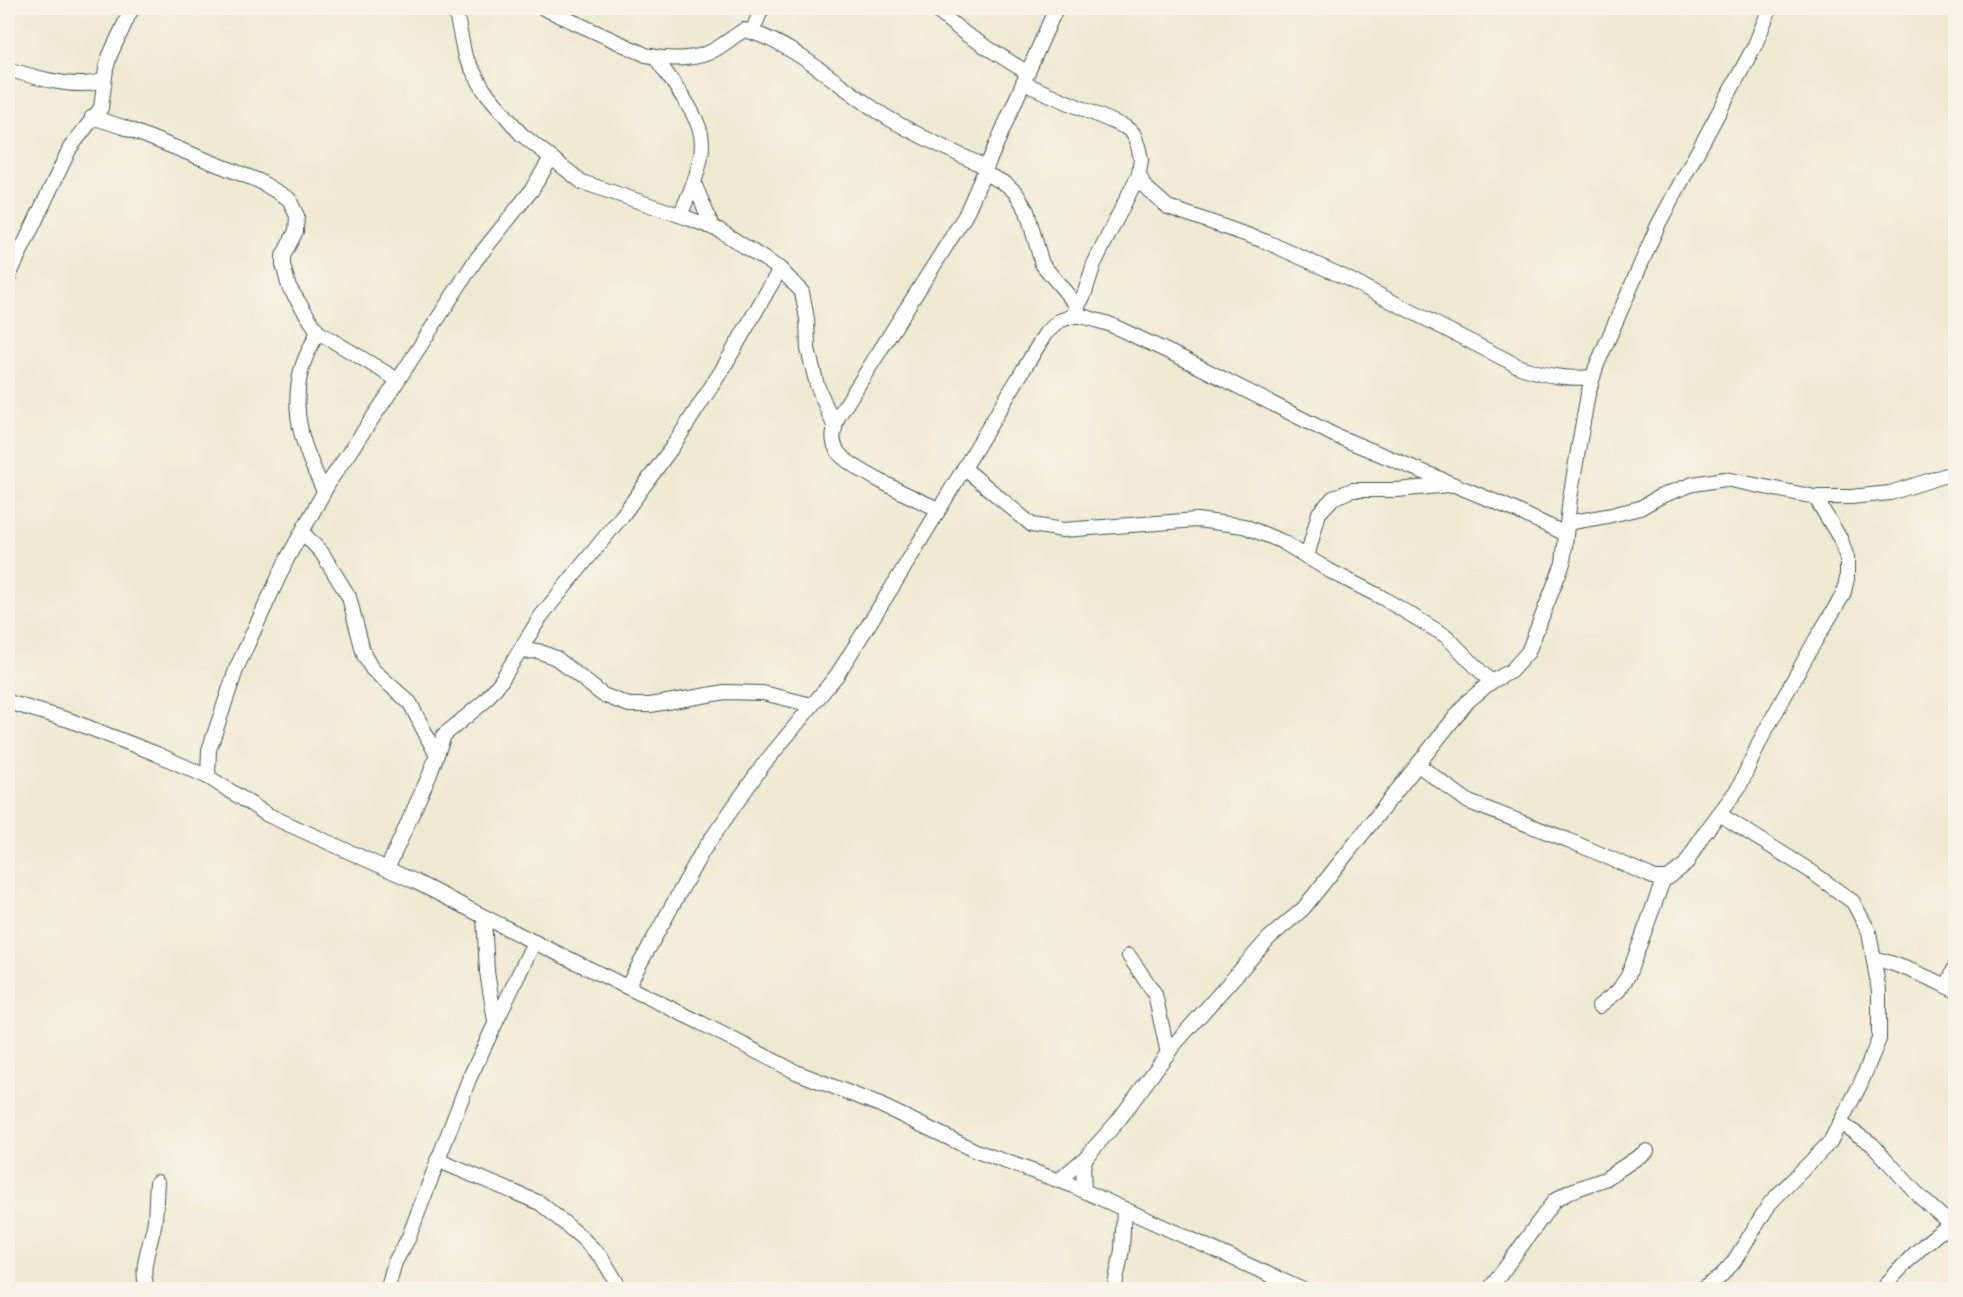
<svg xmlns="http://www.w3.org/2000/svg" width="1963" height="1297" font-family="Sriracha,sans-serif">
  <rect width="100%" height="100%" fill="#f7f3e8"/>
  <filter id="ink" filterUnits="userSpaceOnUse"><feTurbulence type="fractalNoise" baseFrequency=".0167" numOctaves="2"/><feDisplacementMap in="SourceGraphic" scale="12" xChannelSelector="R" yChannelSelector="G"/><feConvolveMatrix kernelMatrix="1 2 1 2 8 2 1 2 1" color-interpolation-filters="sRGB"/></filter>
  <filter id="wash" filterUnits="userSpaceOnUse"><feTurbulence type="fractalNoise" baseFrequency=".008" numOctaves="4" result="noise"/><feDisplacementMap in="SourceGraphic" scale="24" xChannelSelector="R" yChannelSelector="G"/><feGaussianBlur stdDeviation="1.35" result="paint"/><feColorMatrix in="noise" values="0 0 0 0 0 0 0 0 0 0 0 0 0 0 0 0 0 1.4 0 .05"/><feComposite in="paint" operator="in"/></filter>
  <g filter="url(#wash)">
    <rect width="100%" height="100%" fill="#f0e9d1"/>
  </g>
  <g filter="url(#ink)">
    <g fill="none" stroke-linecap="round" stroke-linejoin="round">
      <defs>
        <g id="minor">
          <polyline points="455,8 465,57 484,90 521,134 582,182 685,217 719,230 780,269 802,292 807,319 808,349 817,385 835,428"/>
          <path d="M543,8L646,55C667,60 697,61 716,49C726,43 734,36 744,30C796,43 842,90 888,118C920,137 953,152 986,167"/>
          <polyline points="933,8 967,35 1028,73"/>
          <polyline points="752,32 762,8"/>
          <path d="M656,58C670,80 695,109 701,134C706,159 690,193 680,215"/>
          <path d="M8,69C33,77 79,91 104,80"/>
          <path d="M1023,83L1125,127L1133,133L1138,146L1141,159L1139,174L1144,186L1168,207L1267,242L1342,276L1520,367C1545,375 1566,380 1593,377"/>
          <polyline points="92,117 123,127 259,181 289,199 297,216 296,231 283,256 283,265 289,287 318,332 398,380"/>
          <polyline points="984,173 1006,184 1016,193 1027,211 1042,264 1078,307"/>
          <polyline points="694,183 713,228"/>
          <polyline points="8,278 70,148 101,108 106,69 110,55 132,8"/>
          <polyline points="1074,313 1084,295 1094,264 1139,174"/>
          <path d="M318,332C312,344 304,358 301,371C290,415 305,452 324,491"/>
          <polyline points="964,468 1032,525 1063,530 1197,520 1244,526 1281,541 1330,571 1381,597 1446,636 1491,682"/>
          <path d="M939,509C919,501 847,467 838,452C830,440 834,429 838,417L965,216L1056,8"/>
          <polyline points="1567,523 1607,516 1640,508 1659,497 1693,484 1725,479 1815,497 1851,497 1890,493 1956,472"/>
          <polyline points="302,532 322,553 349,597 364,655 372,669 410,703 436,754"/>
          <polyline points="1307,557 1319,513 1333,498 1352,490 1397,490 1449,485"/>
          <polyline points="519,652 538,651 556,658 603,695 629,705 650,705 725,692 763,693 812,705"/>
          <polyline points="8,702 69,720 157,754 208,777 268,815 414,881 524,937 701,1023 796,1072 880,1105 976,1151 1071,1185 1303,1290"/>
          <polyline points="1418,765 1469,802 1568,840 1644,873 1655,878 1668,878 1686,864 1701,838 1739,787 1762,737 1815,641 1843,595 1847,579 1847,558 1841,540 1815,497"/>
          <polyline points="208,777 209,750 237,667 287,559 331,479 391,391 475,261 531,191 551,158"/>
          <polyline points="387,869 430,774 444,735 485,701 501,681 541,616 622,516 673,446 722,370 780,269"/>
          <polyline points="484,917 487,972 495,1021"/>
          <polyline points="1129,956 1155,994 1168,1054"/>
          <path d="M1874,958C1903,966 1929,977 1956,991"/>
          <polyline points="1947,986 1956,965"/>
          <polyline points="627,987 702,852 763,765 837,675 896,581 1045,334 1059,321 1073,316 1082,316 1109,324 1184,359 1334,435 1508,507 1566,534"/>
          <polyline points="1599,1006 1618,991 1628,976 1664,878"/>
          <polyline points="1840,1123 1872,1144 1920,1197 1956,1229"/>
          <polyline points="437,1160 540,1203 580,1236 602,1258 617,1283"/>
          <polyline points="1058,1181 1086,1157 1118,1121 1173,1046 1269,938 1303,909 1468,701 1491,682 1511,671 1528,652 1563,563 1570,498 1580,439 1588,394 1596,367 1658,225 1755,45 1770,8"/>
          <polyline points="1084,1191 1083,1167 1086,1157"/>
          <path d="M148,1290C138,1268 152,1243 155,1220C156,1207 156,1195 157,1182"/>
          <polyline points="387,1290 395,1262 408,1239 469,1079 534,942"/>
          <polyline points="1114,1290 1122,1250 1124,1209"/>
          <polyline points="1489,1290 1554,1201 1571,1191 1605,1179 1647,1151"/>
          <polyline points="1701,1290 1719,1278 1733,1263 1770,1203 1830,1142 1860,1085 1879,1039 1879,991 1869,932 1853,902 1809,870 1719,814"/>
          <path d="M1882,1290C1902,1265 1924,1242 1950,1225"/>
        </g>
      </defs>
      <use href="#minor" stroke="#3e574c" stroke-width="16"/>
      <use href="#minor" stroke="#fff" stroke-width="14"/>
    </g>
  </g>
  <rect width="1963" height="1297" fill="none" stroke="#f7f3e8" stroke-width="30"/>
</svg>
